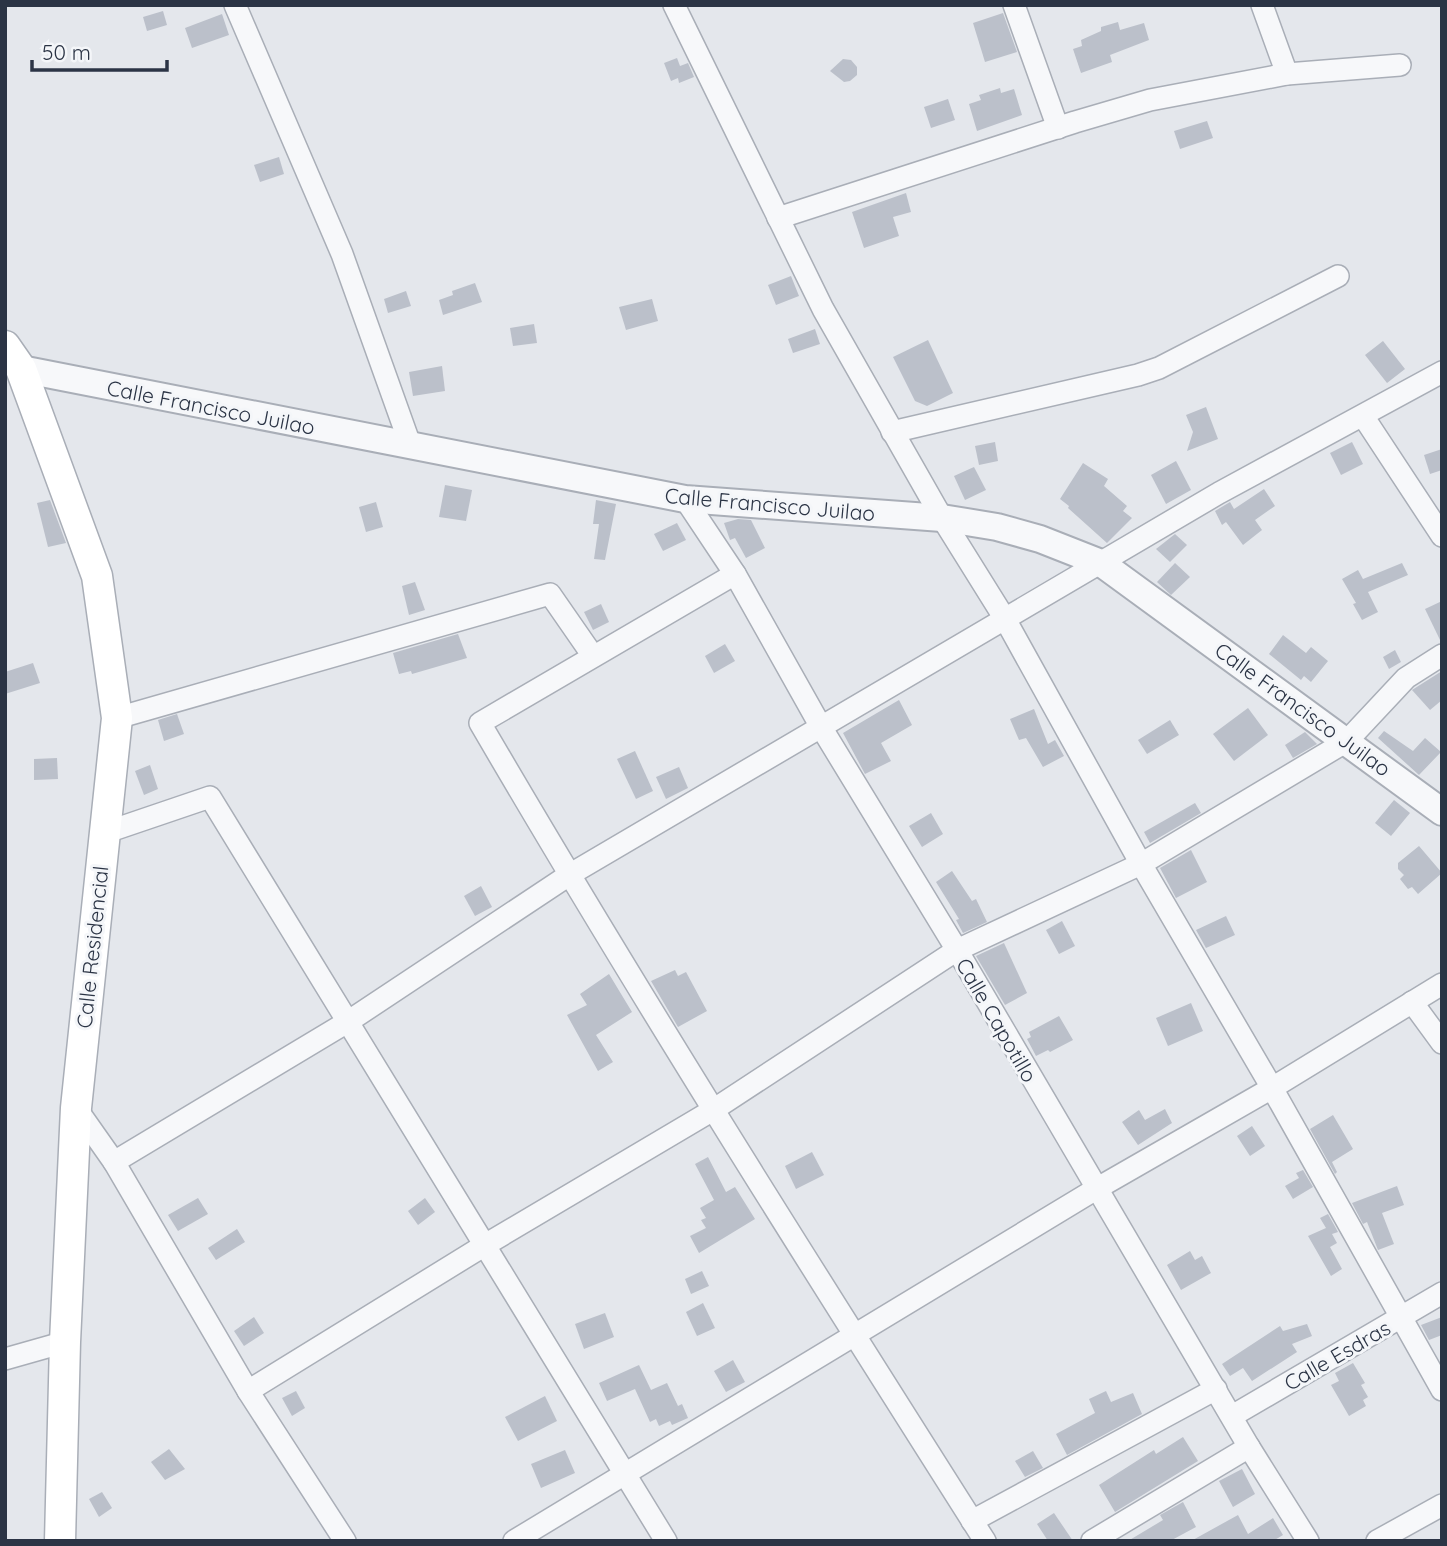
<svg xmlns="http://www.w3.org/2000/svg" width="1447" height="1546" font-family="Quicksand,sans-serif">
  <rect width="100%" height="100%" fill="#e4e7ec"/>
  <g fill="#bbc0ca">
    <polygon points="163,11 167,25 147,31 143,17"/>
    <polygon points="1003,13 1017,52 985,62 973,23"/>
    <polygon points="222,14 229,35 192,48 185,28"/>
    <polygon points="1118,22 1120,30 1144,23 1149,40 1110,55 1112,62 1081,73 1073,49 1082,46 1081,40 1101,31 1101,27"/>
    <polygon points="677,58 680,66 688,63 694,77 679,83 678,78 671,81 664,63"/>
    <polygon points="843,59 851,60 857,67 857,75 850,81 844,82 830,71"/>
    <polygon points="1000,88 1001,93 1014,89 1022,115 977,131 969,104 981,100 979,95"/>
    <polygon points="948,99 955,120 931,128 924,107"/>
    <polygon points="1207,121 1213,138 1180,149 1174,131"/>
    <polygon points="279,157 284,174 260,182 254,165"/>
    <polygon points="906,193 911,212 893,217 899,236 864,248 852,212"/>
    <polygon points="791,276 799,296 776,305 768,285"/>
    <polygon points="475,283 482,302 443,315 439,300 453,295 452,291"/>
    <polygon points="406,291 411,306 388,313 384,299"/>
    <polygon points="652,299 658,321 626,330 619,307"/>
    <polygon points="534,324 537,343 513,346 510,328"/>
    <polygon points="815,329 820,344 793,353 788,339"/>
    <polygon points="928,340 953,393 927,406 915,401 893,357"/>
    <polygon points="1383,341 1405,369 1387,383 1365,355"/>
    <polygon points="442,366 445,391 413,396 409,372"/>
    <polygon points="1206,407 1218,439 1187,451 1193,432 1186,415"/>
    <polygon points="995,442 998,461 979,465 975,446"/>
    <polygon points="1352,442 1363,464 1341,475 1330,453"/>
    <polygon points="1442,449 1442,470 1430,474 1424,455"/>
    <polygon points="1176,461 1191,490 1166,504 1151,475"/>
    <polygon points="1083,463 1108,479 1104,486 1127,506 1123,511 1132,518 1107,543 1068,508 1069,506 1060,499"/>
    <polygon points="974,467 986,490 965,500 954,476"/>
    <polygon points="445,485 472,490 466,521 439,517"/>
    <polygon points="1264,489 1275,506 1255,520 1262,530 1243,545 1226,522 1222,525 1215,511 1230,502 1234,509"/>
    <polygon points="50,500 66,543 48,547 37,503"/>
    <polygon points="596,500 616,504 605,560 594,559 599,524 593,524"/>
    <polygon points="376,502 383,527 366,532 359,507"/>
    <polygon points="738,519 751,520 765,548 746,558 735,538 730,540 724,523"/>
    <polygon points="677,523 686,540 663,551 654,534"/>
    <polygon points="1175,534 1187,545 1170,562 1156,549"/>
    <polygon points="1175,563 1190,577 1171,595 1157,582"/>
    <polygon points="1402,563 1408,575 1368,592 1378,612 1362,620 1353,604 1356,603 1342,579 1358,570 1363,579"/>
    <polygon points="415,582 425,610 409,615 402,586"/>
    <polygon points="1442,601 1442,642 1441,642 1425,609"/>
    <polygon points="601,604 609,622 593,630 584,612"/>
    <polygon points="458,634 467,658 412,674 411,671 399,674 393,653"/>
    <polygon points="1283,635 1306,653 1311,647 1328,661 1311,682 1304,676 1301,680 1269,654"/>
    <polygon points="725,644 735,661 714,673 705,656"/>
    <polygon points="1395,650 1401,662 1389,669 1383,657"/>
    <polygon points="33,663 40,683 5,694 5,672"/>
    <polygon points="1442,671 1442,700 1430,710 1412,690"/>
    <polygon points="899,700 912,725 881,743 891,761 865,774 843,733"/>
    <polygon points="1248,708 1268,735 1234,761 1213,734"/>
    <polygon points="1034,709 1048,744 1055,740 1064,756 1043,767 1026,738 1019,740 1010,719"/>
    <polygon points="177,714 184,734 164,741 158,720"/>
    <polygon points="1170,720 1179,735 1147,754 1138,740"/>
    <polygon points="1384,731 1413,751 1425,738 1441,752 1419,775 1378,738"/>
    <polygon points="1305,732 1317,744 1293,758 1285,745"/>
    <polygon points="635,751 653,791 636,799 617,759"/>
    <polygon points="57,758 58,779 34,780 34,759"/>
    <polygon points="150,765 158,789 144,795 135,771"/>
    <polygon points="679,767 688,788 666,799 656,777"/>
    <polygon points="1394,800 1410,813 1391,836 1375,823"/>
    <polygon points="1195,803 1201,813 1150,843 1144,832"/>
    <polygon points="931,813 943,834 922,847 909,826"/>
    <polygon points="1419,846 1442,873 1418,894 1412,887 1408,889 1400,879 1404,875 1398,869 1398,863"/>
    <polygon points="1191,850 1207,882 1176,898 1160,868"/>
    <polygon points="952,871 972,901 976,899 987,922 963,933 956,920 959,919 936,882"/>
    <polygon points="481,886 492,907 475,916 464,896"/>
    <polygon points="1226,916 1235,935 1206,948 1196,930"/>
    <polygon points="1062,921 1075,946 1059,954 1046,930"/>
    <polygon points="1004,943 1027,993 1005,1005 976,956"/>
    <polygon points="675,970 678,976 686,972 707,1011 678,1027 651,981"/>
    <polygon points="609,974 632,1012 596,1035 613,1062 598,1071 567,1015 587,1005 580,994"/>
    <polygon points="1191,1003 1203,1031 1168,1046 1156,1018"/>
    <polygon points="1059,1016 1073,1040 1050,1052 1048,1050 1036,1056 1027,1039 1031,1037 1029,1032"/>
    <polygon points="1165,1109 1172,1123 1138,1145 1122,1122 1139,1110 1145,1120"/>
    <polygon points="1333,1115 1353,1149 1332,1162 1337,1172 1335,1174 1310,1129"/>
    <polygon points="1252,1126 1265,1146 1250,1156 1237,1136"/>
    <polygon points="812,1152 824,1175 796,1189 785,1166"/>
    <polygon points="708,1157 726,1192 735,1187 755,1219 699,1253 690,1236 706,1228 701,1220 706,1218 700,1208 714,1200 695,1164"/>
    <polygon points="1303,1170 1313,1187 1293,1199 1285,1186 1299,1178 1296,1173"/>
    <polygon points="1397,1186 1404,1205 1382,1213 1394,1244 1378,1250 1367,1222 1363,1224 1352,1203"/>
    <polygon points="198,1198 208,1214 178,1231 168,1215"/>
    <polygon points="425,1198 435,1212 418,1225 408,1211"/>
    <polygon points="1328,1214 1338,1232 1332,1234 1337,1243 1330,1247 1342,1269 1331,1276 1308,1236 1326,1228 1320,1218"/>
    <polygon points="237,1229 245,1242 216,1260 208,1248"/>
    <polygon points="1190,1251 1195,1260 1202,1256 1211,1273 1181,1290 1167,1265"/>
    <polygon points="702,1271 709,1286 691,1294 685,1279"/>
    <polygon points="703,1303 715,1328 697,1336 686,1312"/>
    <polygon points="605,1313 614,1337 584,1349 575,1324"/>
    <polygon points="254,1317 264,1333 244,1346 234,1331"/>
    <polygon points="1442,1317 1442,1335 1429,1340 1421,1325"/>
    <polygon points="1307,1324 1312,1336 1292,1344 1297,1352 1252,1381 1243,1368 1230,1376 1222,1364 1280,1326 1283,1331"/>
    <polygon points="733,1360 745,1382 726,1392 714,1371"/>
    <polygon points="1353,1363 1365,1383 1361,1385 1368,1397 1363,1400 1366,1406 1349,1416 1331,1385 1339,1381 1335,1373"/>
    <polygon points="639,1365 651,1390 667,1383 678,1406 682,1404 688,1418 672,1425 670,1421 659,1426 656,1419 650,1422 635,1389 607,1401 599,1383"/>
    <polygon points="296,1391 305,1408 292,1416 282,1398"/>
    <polygon points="1106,1391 1111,1402 1133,1393 1142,1414 1067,1455 1056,1434 1095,1413 1089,1399"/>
    <polygon points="545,1396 557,1421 518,1441 505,1417"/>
    <polygon points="1183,1437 1198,1461 1115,1512 1099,1485 1154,1450 1156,1454"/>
    <polygon points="169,1449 185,1469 165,1480 151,1462"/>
    <polygon points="565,1450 575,1473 541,1488 531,1464"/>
    <polygon points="1033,1451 1043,1468 1025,1477 1015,1461"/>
    <polygon points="1242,1469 1255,1494 1233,1507 1219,1481"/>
    <polygon points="102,1492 112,1508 99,1517 89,1499"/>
    <polygon points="1183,1502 1196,1527 1170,1541 1128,1541 1163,1520 1160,1515"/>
    <polygon points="1054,1513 1073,1541 1048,1541 1037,1524"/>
    <polygon points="1238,1515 1248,1534 1273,1518 1283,1535 1273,1541 1191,1541"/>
  </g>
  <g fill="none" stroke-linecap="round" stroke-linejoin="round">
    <defs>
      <g id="minor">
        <polyline points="235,5 342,254 411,447"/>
        <polyline points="674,5 823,309 942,518 1005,619 1141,864 1272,1088 1442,1390"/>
        <polyline points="1014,5 1058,128"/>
        <polyline points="1262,5 1287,74"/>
        <polyline points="778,218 1075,122 1150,100 1287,74 1400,65"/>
        <polyline points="1363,416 1442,536"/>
        <polyline points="892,432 1138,375 1159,368 1338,276"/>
        <polyline points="685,499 735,574 821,727 957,950 1249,1447 1308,1541"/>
        <path d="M735,574L480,723C641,999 813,1270 985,1541"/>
        <polyline points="117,718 550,594 593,656"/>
        <polyline points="104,833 210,797 666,1541"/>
        <polyline points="1412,1002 1442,1043"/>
        <polyline points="76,1108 114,1162 248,1391 345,1541"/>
        <polyline points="114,1162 349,1021 569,875 1219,493 1442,372"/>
        <polyline points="5,1359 65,1342"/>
        <polyline points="248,1391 485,1245 713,1110 957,950 1141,864 1347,741 1406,678 1442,655"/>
        <polyline points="1232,1416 1442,1293"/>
        <polyline points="972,1521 1216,1389"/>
        <polyline points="514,1541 1096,1189 1272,1088 1442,984"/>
        <polyline points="1092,1541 1249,1447"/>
        <polyline points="1377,1541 1442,1505"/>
      </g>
      <polyline id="tertiary" points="21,369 685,499 942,518 997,527 1040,539 1101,563 1442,812"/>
      <polyline id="secondary" points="5,346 21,369 97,576 117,718 76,1108 65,1342 60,1541"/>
    </defs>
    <use href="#minor" stroke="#a9aeb7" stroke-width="24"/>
    <use href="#tertiary" stroke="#a9aeb7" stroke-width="30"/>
    <use href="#secondary" stroke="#a9aeb7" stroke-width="33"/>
    <use href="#minor" stroke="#f7f8fa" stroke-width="21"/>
    <use href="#tertiary" stroke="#f7f8fa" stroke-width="26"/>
    <use href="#secondary" stroke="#fff" stroke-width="30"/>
  </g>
  <g text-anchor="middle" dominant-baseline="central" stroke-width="6" stroke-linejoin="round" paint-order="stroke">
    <g font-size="21" fill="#2b3445" stroke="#f4f6f9">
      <text transform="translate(211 407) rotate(11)">Calle Francisco Juilao</text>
      <text transform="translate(770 504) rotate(5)">Calle Francisco Juilao</text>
      <text transform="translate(1303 709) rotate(36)">Calle Francisco Juilao</text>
      <text transform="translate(92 947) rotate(-84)">Calle Residencial</text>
      <text transform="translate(997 1020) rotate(60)">Calle Capotillo</text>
      <text transform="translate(1337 1355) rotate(-30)">Calle Esdras</text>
    </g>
  </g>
  <rect width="1447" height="1546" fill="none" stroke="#2b3445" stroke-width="14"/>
  <path d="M32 60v10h135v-10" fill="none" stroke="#2b3445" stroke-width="3.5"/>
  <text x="42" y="60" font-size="21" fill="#2b3445" stroke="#f4f6f9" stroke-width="5" paint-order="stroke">50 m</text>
</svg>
